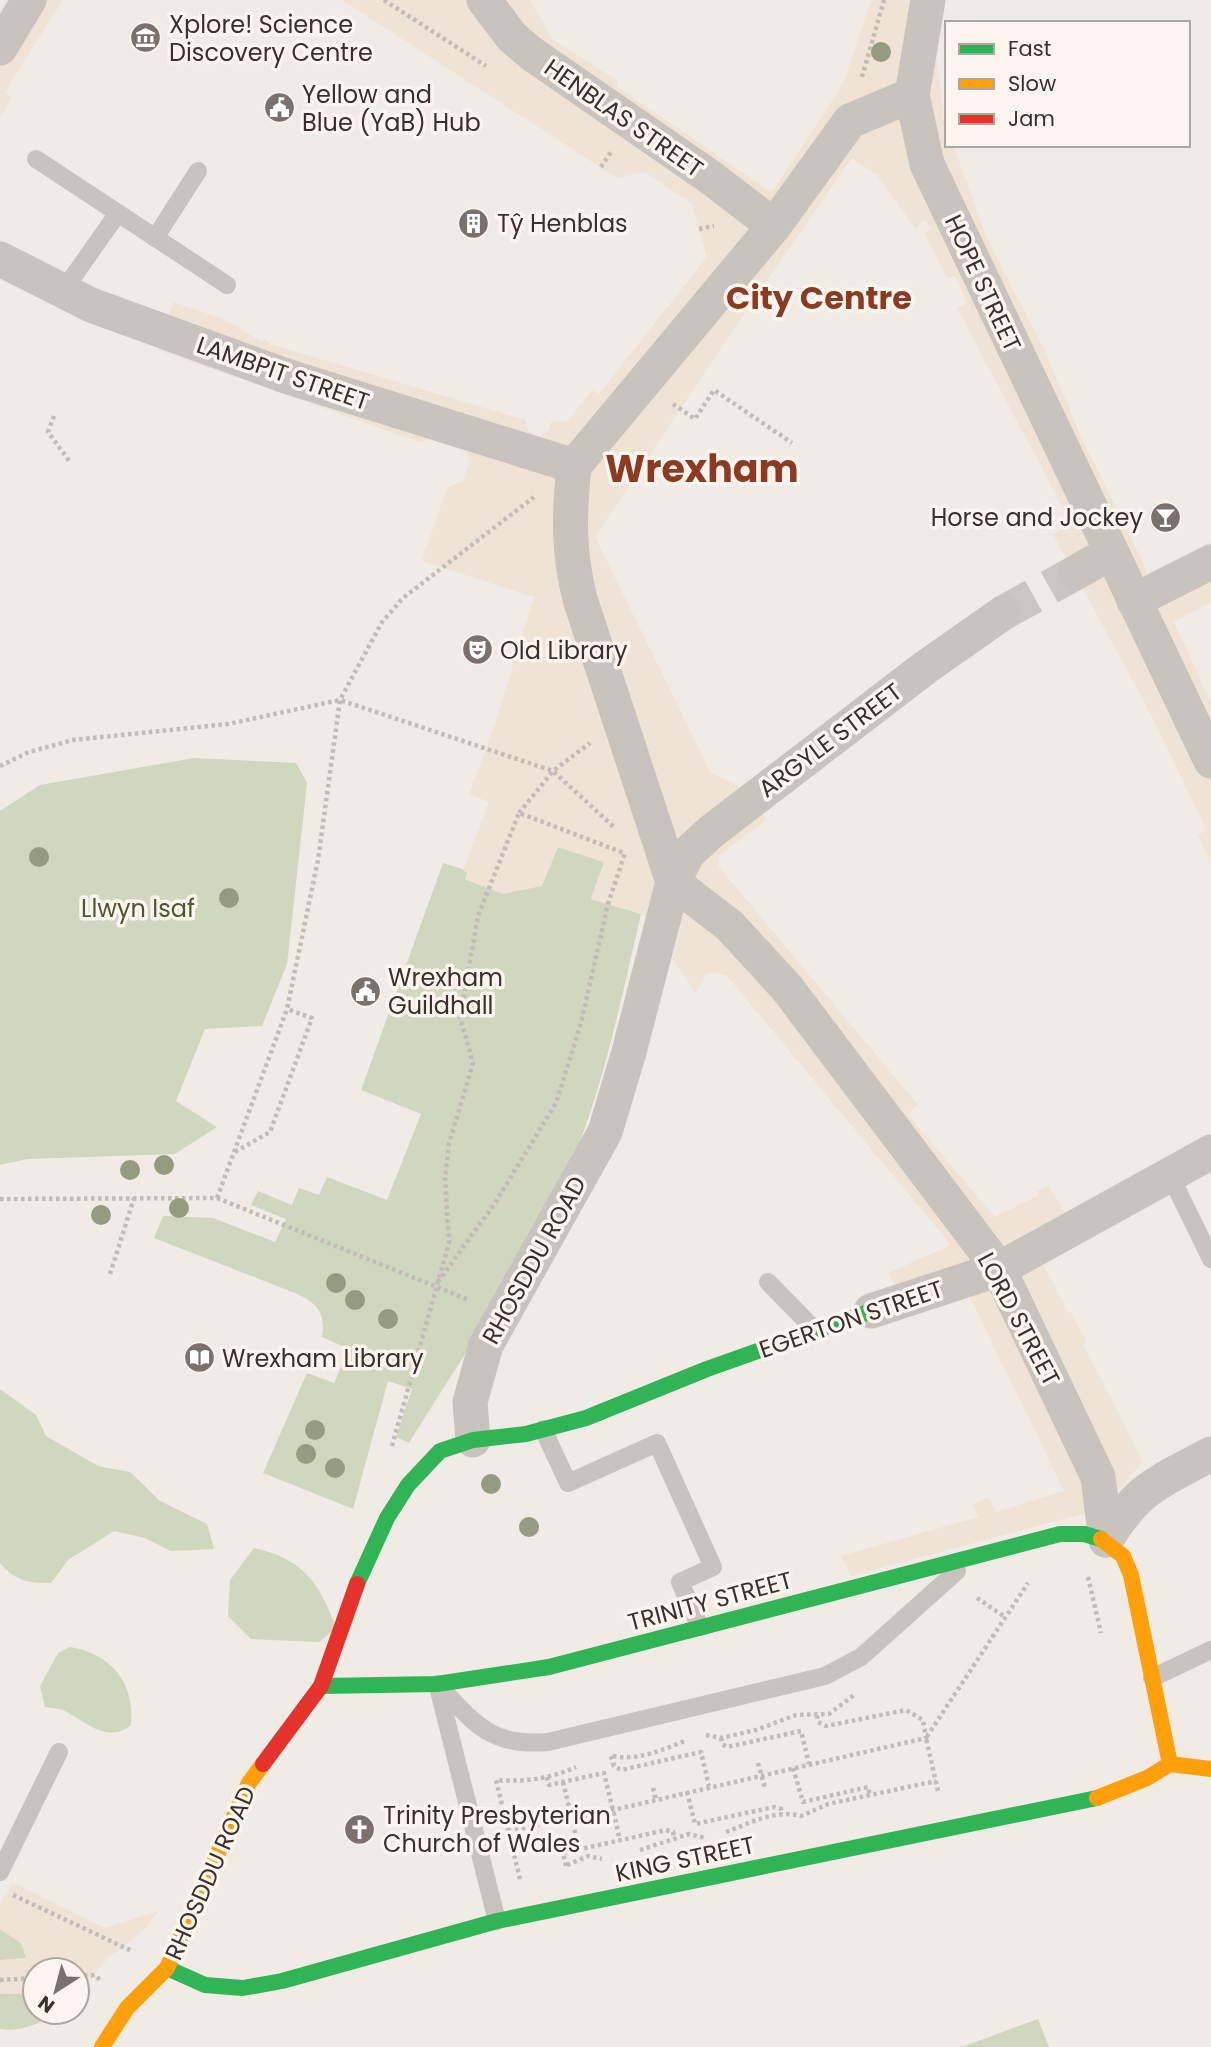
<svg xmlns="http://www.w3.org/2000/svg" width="1211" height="2047" font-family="Poppins,sans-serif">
  <rect width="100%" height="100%" fill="#f0ebe5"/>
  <g fill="#d1d6bf">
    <polygon points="194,758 296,763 307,783 287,964 262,1026 205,1029 176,1101 217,1127 175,1154 28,1159 0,1165 0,811 40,785"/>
    <path d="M558,847L604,862L591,899L641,914C621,999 604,1086 570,1166C528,1263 464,1353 409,1443L396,1437L412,1389L388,1381L353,1509L263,1473L307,1373L334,1383L349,1349L322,1337C326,1312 317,1303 295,1293L154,1238L163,1216L213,1218L275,1242L286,1219L251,1205L258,1191L292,1205L299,1188L319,1195L327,1177L387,1200L421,1114L361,1090L443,863L468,871L465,879L504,894Z"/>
    <path d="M0,1389L36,1415L46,1436L98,1466L130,1472L160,1501L207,1524L214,1549L171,1551L145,1538L114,1531L68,1560L51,1583C28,1583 15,1581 0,1563Z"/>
    <path d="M254,1548C303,1559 319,1582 336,1628L319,1642L251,1639L228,1616L230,1580Z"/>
    <path d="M70,1647C111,1654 135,1682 131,1725C108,1744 87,1723 67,1712C61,1708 52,1708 45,1707L40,1686L58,1653Z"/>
    <polygon points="0,1929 21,1943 27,1959 0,1960"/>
    <path d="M35,1993V2012H57C39,2024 22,2032 0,2029V1994Z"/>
    <polygon points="1038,2019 1049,2047 962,2047"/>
  </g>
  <g fill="#eee3d5">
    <polygon points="6,0 63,0 15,75 6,93 12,98 0,117 0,9"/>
    <polygon points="342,0 530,0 552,39 618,81 616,86 769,191 773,191 843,84 871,0 941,0 937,62 947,145 953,145 986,236 1046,353 1081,436 1148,573 1211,542 1211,602 1174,622 1211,702 1211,863 1198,835 1207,830 1145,703 1053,534 1071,523 957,308 967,303 955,276 948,279 924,233 931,228 925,220 915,228 877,175 852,158 754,299 595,537 711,773 737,785 767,819 719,855 719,867 918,1105 907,1114 995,1217 1039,1195 1037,1191 1049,1185 1081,1242 1042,1261 1068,1313 1071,1312 1086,1342 1083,1344 1143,1462 1102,1507 1094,1511 851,1576 841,1556 978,1517 973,1505 988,1497 996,1512 1064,1491 967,1291 912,1314 888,1273 951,1245 727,976 714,972 706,975 696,993 672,959 681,926 591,899 604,862 558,847 542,886 503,894 465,879 467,872 463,871 489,802 469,794 494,727 534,597 422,561 447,488 463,480 470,460 464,443 441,435 420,442 158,350 173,302 224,319 262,342 265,338 270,344 525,420 529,432 541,436 548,431 551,422 568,421 592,390 599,394 707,257 692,204 645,172 617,178"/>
    <polygon points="13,1883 105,1928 158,1911 146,1928 107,1959 77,1996 77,1970 35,1970 35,1993 0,1994 0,1960 26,1958 21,1943 0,1929 0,1904"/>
  </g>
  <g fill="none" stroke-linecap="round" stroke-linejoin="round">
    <polyline stroke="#ccc6c0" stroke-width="35" stroke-dasharray="35 18" stroke-linecap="butt" points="1003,613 1075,573"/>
    <g stroke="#c2bbb6" stroke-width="4.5" stroke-dasharray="3.5 3.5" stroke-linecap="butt">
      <polyline points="384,0 486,66"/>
      <polyline points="862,77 884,0"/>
      <polyline points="601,167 611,152"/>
      <polyline points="699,229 714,226"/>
      <polyline points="673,404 695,419 714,390 792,443"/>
      <polyline points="54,416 48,432 70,462"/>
      <polyline points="0,766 29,752 73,740 228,724 340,700 553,771 615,828"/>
      <polyline points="519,813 553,771 590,743"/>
      <polyline points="235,1152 270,1132 312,1018 287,1009"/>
      <polyline points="217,1198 287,1009 318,860 340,700 382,622 403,598 534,497"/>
      <polyline points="0,1199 217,1198 469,1300"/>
      <polyline points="110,1274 134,1198"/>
      <polyline points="438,1282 495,1203 556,1103 581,1023 608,904 625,853"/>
      <polyline points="392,1446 449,1243 445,1179 449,1144 473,1063 460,1017 478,916 519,813 624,853"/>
      <polyline points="1088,1577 1101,1633"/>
      <polyline points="977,1598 1005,1617"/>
      <polyline points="706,1735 721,1738 756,1730 796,1715 829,1714 854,1695"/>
      <polyline points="721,1738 722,1744 727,1747 801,1731 809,1764"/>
      <polyline points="611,1756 614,1766 621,1770 701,1752 709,1786"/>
      <path d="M613,1756C638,1761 662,1750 685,1741"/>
      <polyline points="758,1763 765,1788"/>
      <polyline points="793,1768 803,1802 868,1787 870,1795"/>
      <polyline points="547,1777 549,1785 604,1773 620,1840"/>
      <polyline points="563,1782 579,1849"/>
      <polyline points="653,1788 656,1800"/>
      <polyline points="938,1791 926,1738 1028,1583"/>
      <polyline points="687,1792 695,1824 774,1807 781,1809 782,1814"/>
      <polyline points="508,1831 613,1810 926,1738 923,1720 906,1710 826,1726 818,1722 817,1715"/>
      <path d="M726,1832C750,1823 776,1809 801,1816L828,1804L936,1781"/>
      <polyline points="640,1850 689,1834 705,1838"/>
      <polyline points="567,1865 588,1856 602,1859"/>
      <polyline points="566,1866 563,1853 666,1830 673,1832 674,1837"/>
      <path d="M520,1879L496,1780C525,1782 549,1779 576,1767"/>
      <polyline points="13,1895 132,1951"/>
      <polyline points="77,1976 95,1975 101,1981"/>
      <polyline points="0,1980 35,1978"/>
    </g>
    <g stroke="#c9c3be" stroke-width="18">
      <polyline points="36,159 227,285"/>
      <polyline points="155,238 198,171"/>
      <polyline points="63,291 118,213"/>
      <polyline points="1170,1175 1211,1259"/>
      <polyline points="768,1282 816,1331"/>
      <polyline points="543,1429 568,1483 657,1443 713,1567 680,1582 700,1627"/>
      <polyline points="1152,1678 1211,1650"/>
      <path d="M437,1684C475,1723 489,1747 548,1742L825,1676L861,1657L957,1571"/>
      <polyline points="438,1687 497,1921"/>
      <polyline points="0,1872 59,1752"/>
    </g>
    <g stroke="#c9c3be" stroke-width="35">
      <polyline points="484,0 512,37 532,54 710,177 774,226"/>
      <polyline points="928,0 912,95 927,164 1211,761"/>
      <polyline points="0,48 29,0"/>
      <polyline points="0,259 91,305 289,377 574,466"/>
      <polyline points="574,466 774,226 850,121 912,95"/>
      <polyline points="1075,573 1110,553"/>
      <polyline points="1134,601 1211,562"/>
      <polyline points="673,882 730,926 787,988 999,1269 1098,1477 1106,1540"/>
      <polyline points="673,882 688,853 712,831 926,667 1003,613"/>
      <polyline points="871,1311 999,1269 1211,1152"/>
      <path d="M473,1440L470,1402L486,1345L605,1132L629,1052L673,882L580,599C568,551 569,515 574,466"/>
      <path d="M1106,1540C1138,1487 1159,1482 1211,1454"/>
    </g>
    <g stroke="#30b455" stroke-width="16">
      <polyline points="357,1584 387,1518 408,1485 440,1451 473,1440 526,1434 586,1418 707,1369 871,1311"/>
      <polyline points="321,1686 437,1684 549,1667 1060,1534 1084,1534 1101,1539"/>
      <polyline points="167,1968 205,1985 243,1988 282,1981 497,1921 1097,1798"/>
    </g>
    <g stroke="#ff9f0a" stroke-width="16">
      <polyline points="1101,1539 1123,1556 1131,1575 1170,1764"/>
      <polyline points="1097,1798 1147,1778 1170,1764 1211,1769"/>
      <polyline points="102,2047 127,2008 167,1968 249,1783 263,1764"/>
    </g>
    <polyline stroke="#e5322d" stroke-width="16" points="263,1764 321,1686 357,1584"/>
  </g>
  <g fill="#959b80">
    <circle cx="881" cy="52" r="10"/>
    <circle cx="39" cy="857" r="10"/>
    <circle cx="229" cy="898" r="10"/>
    <circle cx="164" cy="1165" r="10"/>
    <circle cx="130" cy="1170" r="10"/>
    <circle cx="179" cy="1208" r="10"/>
    <circle cx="101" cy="1215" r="10"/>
    <circle cx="336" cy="1283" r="10"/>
    <circle cx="355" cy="1300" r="10"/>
    <circle cx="388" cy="1319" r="10"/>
    <circle cx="315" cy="1430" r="10"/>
    <circle cx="306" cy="1454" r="10"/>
    <circle cx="335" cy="1468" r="10"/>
    <circle cx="491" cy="1484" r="10"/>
    <circle cx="529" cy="1527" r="10"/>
  </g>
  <defs>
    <symbol id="museum-disc" viewBox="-11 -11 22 22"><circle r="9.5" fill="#7a716c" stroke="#fbf5ee"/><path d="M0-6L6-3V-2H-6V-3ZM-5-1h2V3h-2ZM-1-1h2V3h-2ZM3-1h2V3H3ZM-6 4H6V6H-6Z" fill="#fff"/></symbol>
    <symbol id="civic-disc" viewBox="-11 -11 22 22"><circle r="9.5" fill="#7a716c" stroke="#fbf5ee"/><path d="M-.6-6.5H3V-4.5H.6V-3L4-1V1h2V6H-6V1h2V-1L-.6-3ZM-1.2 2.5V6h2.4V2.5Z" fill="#fff"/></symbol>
    <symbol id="building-disc" viewBox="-11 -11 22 22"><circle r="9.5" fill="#7a716c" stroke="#fbf5ee"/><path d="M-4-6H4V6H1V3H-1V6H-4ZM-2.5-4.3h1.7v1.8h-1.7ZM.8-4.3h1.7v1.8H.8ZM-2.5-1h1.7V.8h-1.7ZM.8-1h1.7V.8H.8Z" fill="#fff"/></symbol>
    <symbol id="bar-disc" viewBox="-11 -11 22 22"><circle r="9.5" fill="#7a716c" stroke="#fbf5ee"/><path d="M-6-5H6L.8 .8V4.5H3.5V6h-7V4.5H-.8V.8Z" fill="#fff"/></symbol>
    <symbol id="theatre-disc" viewBox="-11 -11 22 22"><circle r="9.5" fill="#7a716c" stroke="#fbf5ee"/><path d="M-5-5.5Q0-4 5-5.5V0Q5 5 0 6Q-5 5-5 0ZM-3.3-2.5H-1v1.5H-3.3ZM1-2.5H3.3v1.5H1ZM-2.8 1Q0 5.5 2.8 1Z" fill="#fff"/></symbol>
    <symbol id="library-disc" viewBox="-11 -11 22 22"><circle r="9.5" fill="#7a716c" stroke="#fbf5ee"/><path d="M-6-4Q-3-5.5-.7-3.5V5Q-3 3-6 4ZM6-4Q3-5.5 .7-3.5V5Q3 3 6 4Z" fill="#fff"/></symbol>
    <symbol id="church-disc" viewBox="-11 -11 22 22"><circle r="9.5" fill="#7a716c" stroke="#fbf5ee"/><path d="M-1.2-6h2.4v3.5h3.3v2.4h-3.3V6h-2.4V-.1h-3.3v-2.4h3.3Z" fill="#fff"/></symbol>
  </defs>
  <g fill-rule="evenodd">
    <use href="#museum-disc" x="128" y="20" width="35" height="35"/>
    <use href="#civic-disc" x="262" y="90" width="35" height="35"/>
    <use href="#building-disc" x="456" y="206" width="35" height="35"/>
    <use href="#bar-disc" x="1148" y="500" width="35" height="35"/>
    <use href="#theatre-disc" x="460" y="632" width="35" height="35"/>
    <use href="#civic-disc" x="348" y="974" width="35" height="35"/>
    <use href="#library-disc" x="182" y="1340" width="35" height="35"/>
    <use href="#church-disc" x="342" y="1812" width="35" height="35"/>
  </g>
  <g text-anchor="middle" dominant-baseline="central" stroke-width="7" stroke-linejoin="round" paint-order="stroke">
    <g font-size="24" fill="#3b302b" stroke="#fbf5ee" text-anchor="start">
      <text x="169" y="24">Xplore! Science<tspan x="169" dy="28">Discovery Centre</tspan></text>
      <text x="302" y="94">Yellow and<tspan x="302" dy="28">Blue (YaB) Hub</tspan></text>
      <text x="497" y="223">Tŷ Henblas</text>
      <text x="1143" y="517" text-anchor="end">Horse and Jockey</text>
      <text x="500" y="650">Old Library</text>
      <text x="388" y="977">Wrexham<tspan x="388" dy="28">Guildhall</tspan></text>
      <text x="222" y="1358">Wrexham Library</text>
      <text x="383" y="1815">Trinity Presbyterian<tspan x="383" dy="28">Church of Wales</tspan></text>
    </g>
    <g font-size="24" fill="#3b302b" stroke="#fbf5ee">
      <text transform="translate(624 118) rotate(35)">HENBLAS STREET</text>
      <text transform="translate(983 283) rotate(65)">HOPE STREET</text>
      <text transform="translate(283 373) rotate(19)">LAMBPIT STREET</text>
      <text transform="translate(830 740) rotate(-37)">ARGYLE STREET</text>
      <text transform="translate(534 1260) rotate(-61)">RHOSDDU ROAD</text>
      <text transform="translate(851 1319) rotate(-19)">EGERTON STREET</text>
      <text transform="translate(1019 1319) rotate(62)">LORD STREET</text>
      <text transform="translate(710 1601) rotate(-15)">TRINITY STREET</text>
      <text transform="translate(685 1859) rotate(-12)">KING STREET</text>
      <text transform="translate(210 1873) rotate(-66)">RHOSDDU ROAD</text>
    </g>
    <g font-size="24" fill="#4a5a2e" stroke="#fbf5ee">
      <text x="138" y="908">Llwyn Isaf</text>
    </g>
    <g font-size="32" font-weight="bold" fill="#8c3b22" stroke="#fbf5ee">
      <text x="819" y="297">City Centre</text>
    </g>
    <g font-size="38" font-weight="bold" fill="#8c3b22" stroke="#fbf5ee">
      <text x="702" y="468">Wrexham</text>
    </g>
  </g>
  <rect x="945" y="21" width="245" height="126" fill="#fbf5ee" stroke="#aea6a0" stroke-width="2"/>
  <rect x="959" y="44" width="35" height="10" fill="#30b455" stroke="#aea6a0" stroke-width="2"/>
  <text x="1008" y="56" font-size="21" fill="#3b302b">Fast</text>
  <rect x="959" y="79" width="35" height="10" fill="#ff9f0a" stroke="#aea6a0" stroke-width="2"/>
  <text x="1008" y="91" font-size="21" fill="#3b302b">Slow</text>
  <rect x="959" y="114" width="35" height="10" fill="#e5322d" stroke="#aea6a0" stroke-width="2"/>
  <text x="1008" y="126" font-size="21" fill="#3b302b">Jam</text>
  <g transform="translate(56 1991) rotate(216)"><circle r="33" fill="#fbf5ee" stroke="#aea6a0" stroke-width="2"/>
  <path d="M0-5L12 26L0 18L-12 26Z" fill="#7a716c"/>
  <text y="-10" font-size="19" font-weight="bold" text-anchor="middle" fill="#3b302b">N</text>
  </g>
</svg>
